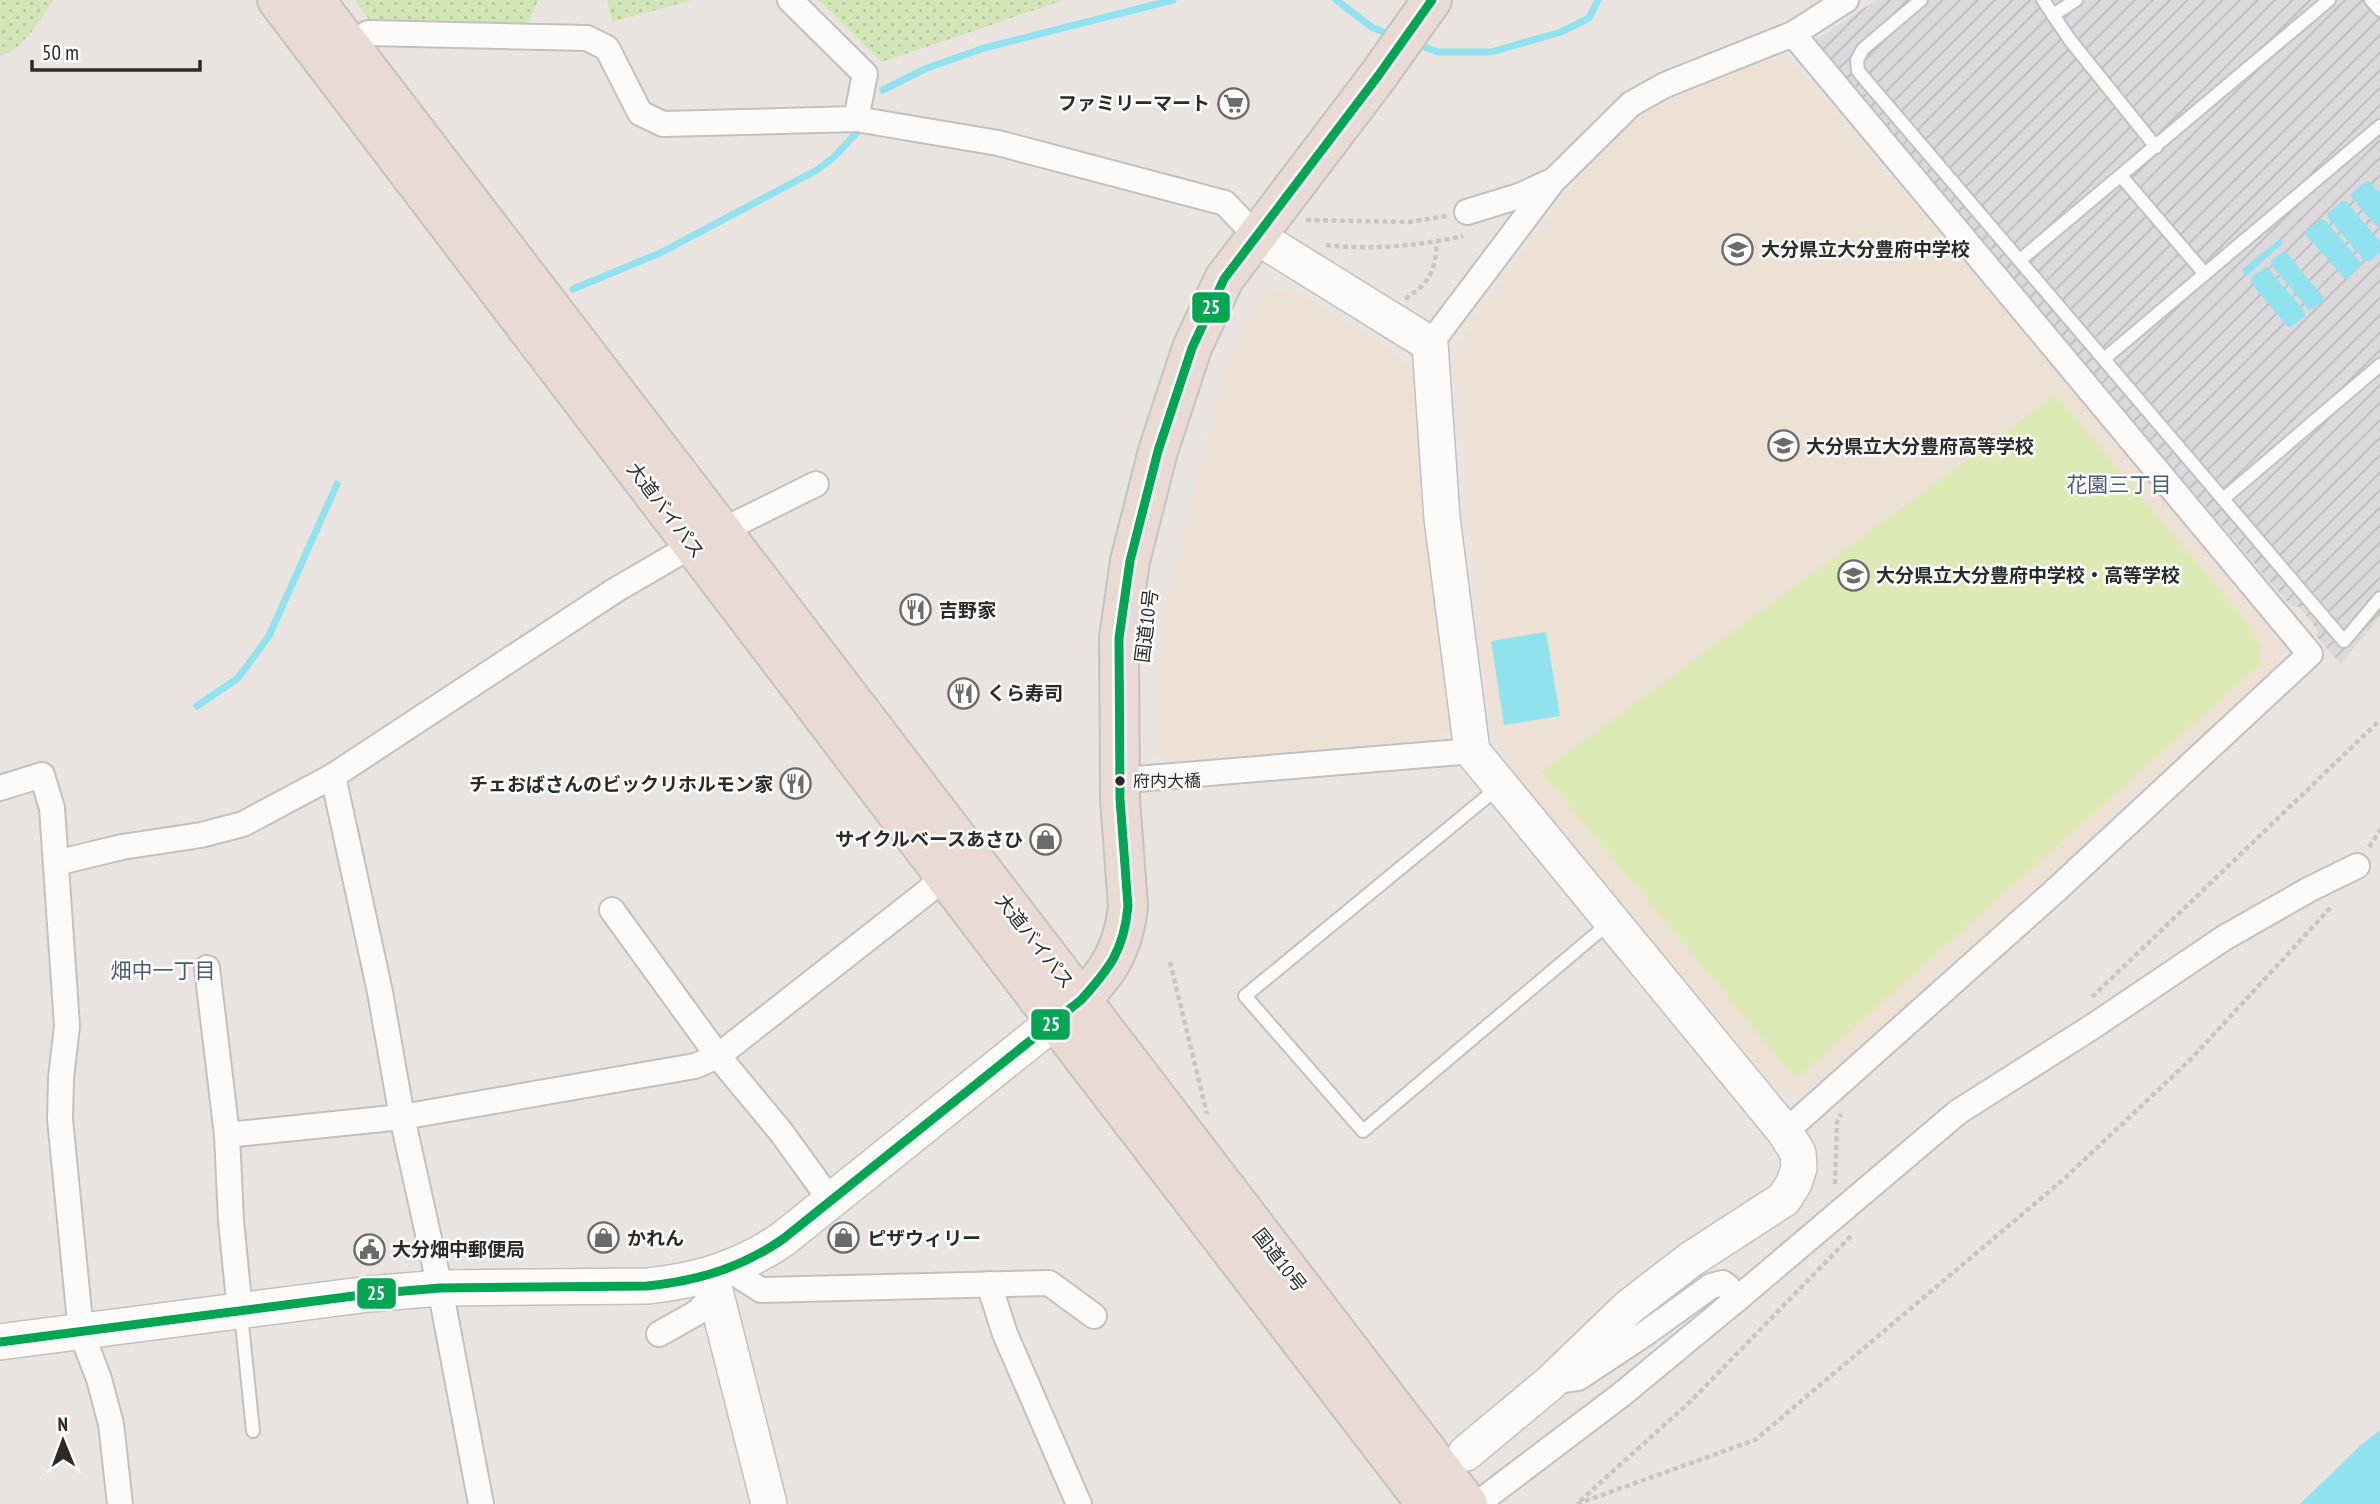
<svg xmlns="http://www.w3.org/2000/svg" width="2380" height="1504" font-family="'PT Sans Narrow','Noto Sans JP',sans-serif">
  <defs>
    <pattern id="industrial-furrows" width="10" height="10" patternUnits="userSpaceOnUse" patternTransform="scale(1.75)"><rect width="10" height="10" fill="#dcd9dc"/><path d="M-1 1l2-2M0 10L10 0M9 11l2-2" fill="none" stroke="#bdbabd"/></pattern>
    <pattern id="green-dots" width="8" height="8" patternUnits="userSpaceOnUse" patternTransform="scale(1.75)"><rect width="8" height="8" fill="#d1e5b7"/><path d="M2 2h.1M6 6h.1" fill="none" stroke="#b4c59e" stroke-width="1.8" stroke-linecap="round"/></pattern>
  </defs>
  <rect width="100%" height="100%" fill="#e9e4e0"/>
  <polygon fill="url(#industrial-furrows)" points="1876,0 2380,0 2380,617 2341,664 2317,637 2317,629 2299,607 2291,606 1893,142 1814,41"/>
  <g fill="#ece1d4">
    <polygon points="1773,57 1790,59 2167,498 2278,632 2282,646 2280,661 2262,682 2079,853 1856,1056 1850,1054 1803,1095 1785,1092 1777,1088 1518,782 1499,748 1487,703 1454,356 1460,342 1477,315 1565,195 1598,153 1630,124 1669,100"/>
    <polygon points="1276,289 1287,289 1306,298 1383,344 1405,364 1414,379 1418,395 1450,726 1435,746 1175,768 1156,754 1163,631 1174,562 1177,562 1200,461 1233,346 1258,298 1268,291"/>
  </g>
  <g fill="url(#green-dots)">
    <path d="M0,0H54C40,18 24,50 0,56Z"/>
    <polygon points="355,0 538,0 527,26 370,21"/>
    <polygon points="607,0 692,0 612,22"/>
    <polygon points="819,0 1064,0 882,62"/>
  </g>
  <polygon fill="#ddeab5" points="2056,395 2248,624 2260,647 2259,665 1796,1079 1541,772"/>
  <g fill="#90e3ee">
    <polygon points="2366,181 2369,181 2380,194 2380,230 2351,197 2351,194"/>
    <polygon points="2342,201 2346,201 2380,242 2380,252 2370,261 2365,261 2328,218 2327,214"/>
    <polygon points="2321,219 2325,220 2362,264 2347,279 2345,279 2306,235 2306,231"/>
    <polygon points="2280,239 2283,243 2281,245 2248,275 2244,275 2242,269"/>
    <polygon points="2282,252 2286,252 2323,297 2323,301 2313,309 2309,310 2271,265 2271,261"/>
    <polygon points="2265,267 2267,267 2305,312 2305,316 2291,327 2288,327 2251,283 2251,278"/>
    <polygon points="1546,632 1560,716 1504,725 1491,641"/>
    <polygon points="2380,1430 2380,1504 2300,1504 2361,1445"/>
  </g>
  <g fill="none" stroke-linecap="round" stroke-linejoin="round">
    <g stroke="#90e3ee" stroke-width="7">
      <polyline points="1336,0 1373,28 1391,35"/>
      <polyline points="1416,44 1438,52 1491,52 1561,32 1589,18 1598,0"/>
      <polyline points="883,90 927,68 984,48 1173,0"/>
      <polyline points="573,289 660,253 817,170 834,157 859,130"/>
      <polyline points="197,706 238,678 269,636 337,484"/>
    </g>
    <defs>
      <g id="lane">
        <polyline points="1921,0 1863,49 1857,60 1858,71 2344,641 2380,598"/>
        <polyline points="2043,0 2070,40 2156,147"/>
        <polyline points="2371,0 2380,10"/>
        <polyline points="2053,15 2076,0"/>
        <polyline points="2121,176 2205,274"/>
        <polyline points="2020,260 2329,0"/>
        <polyline points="2104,359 2380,126"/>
        <polyline points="2223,499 2380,365"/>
        <polyline points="1500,786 1245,996 1363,1131 1609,923"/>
        <polyline points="241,1314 253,1431"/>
      </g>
      <g id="street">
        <polyline points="790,0 865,74 856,119"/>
        <polyline points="350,47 368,33 587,38 607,48 640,113 663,124 856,119 998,143 1225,203 1256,236"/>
        <polyline points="1467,212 1519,196 1552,181"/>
        <polyline points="1430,344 1553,181 1631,104 1665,85 1793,34 1846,0"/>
        <polyline points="333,776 380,992 402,1117 440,1288 481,1504"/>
        <polyline points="1137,779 1472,751"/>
        <polyline points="0,788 42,775 52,808 67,1026 61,1078 60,1119 81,1332 99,1379 111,1424 120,1504"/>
        <polyline points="56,863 122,847 201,835 243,824 333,776 614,591 693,545 816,484"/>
        <polyline points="612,910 718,1056 781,1132 831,1201"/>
        <polyline points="207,968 227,1135 231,1221 240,1311"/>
        <polyline points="1785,1132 2056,890 2310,654 1793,34"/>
        <polyline points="227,1135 402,1117 695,1066 718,1056 927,892 944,875"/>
        <polyline points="728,1269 761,1290 1049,1283 1094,1316"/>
        <polyline points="989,1284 1005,1334 1079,1504"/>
        <polyline points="1736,1300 1958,1112 2092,1027 2224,938 2310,889 2357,866"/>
        <polyline points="659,1334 698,1312 715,1292"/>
        <polyline points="1477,1504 1621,1395 1736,1300 1728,1287 1723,1283 1711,1286 1646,1333 1578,1378 1565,1380"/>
      </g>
      <g id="secondary">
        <polyline points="1256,236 1430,344 1442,518 1472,751 1785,1132 1798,1153 1799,1168 1794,1183 1784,1199 1690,1260 1629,1307 1550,1383 1466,1453"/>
        <polyline points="711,1275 769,1504"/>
        <path d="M0,1342L369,1294L440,1288L647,1286C697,1281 741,1268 783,1239L1055,1021"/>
      </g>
      <g id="highway">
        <polyline points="277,0 1055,1021 1426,1504"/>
        <polyline points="315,0 1468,1504"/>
        <path d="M1062,1016C1100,984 1123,957 1128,906L1120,799L1119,638L1130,561L1158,451L1192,348L1224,279L1378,76L1432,0"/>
      </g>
    </defs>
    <use href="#lane" stroke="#c2c1c2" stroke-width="16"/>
    <use href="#street" stroke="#c2c1c2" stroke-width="28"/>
    <use href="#secondary" stroke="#c2c1c2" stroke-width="38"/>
    <use href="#highway" stroke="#c4c3c1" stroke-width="42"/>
    <g stroke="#c6c6c5" stroke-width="4.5" stroke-dasharray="5 3.5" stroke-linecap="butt">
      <polyline points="1306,220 1409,222 1447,216"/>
      <path d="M1326,245C1371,250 1419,246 1463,236"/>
      <path d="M1405,299C1430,282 1435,272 1437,242"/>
      <polyline points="2369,847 2380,830"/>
      <polyline points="1170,962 1207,1114"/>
      <polyline points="2092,997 2380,720"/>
      <polyline points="1835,1184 1837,1122 1841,1114"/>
      <polyline points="1580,1501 1691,1401 1851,1236"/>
      <polyline points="1577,1504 1755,1440 2064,1179 2191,1059 2333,905"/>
    </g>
    <use href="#lane" stroke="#fcfbfa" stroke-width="12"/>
    <use href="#street" stroke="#fcfbfa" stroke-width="24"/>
    <use href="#secondary" stroke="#fcfbfa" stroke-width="35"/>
    <use href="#highway" stroke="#e9dad3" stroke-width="38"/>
    <defs>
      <path id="bus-1" d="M0,1342L369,1294L440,1288L647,1286C697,1281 741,1268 783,1239L1081,1000C1110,968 1124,950 1128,906L1120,799L1119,638L1130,561L1158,451L1192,348L1224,279L1378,76L1432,0"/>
    </defs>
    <use href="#bus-1" stroke="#fff" stroke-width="14"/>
    <use href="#bus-1" stroke="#00a651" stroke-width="9"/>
  </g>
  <defs>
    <symbol id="supermarket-ring" viewBox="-11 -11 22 22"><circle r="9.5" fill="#fff" stroke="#6d6b6a" stroke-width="1.5"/><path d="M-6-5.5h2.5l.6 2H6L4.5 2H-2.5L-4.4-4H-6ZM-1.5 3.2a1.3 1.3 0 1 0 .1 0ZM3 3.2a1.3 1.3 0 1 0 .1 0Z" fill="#6d6b6a"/></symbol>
    <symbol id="school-ring" viewBox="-11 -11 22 22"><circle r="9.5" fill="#fff" stroke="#6d6b6a" stroke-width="1.5"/><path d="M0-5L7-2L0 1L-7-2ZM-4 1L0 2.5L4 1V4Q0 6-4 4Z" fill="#6d6b6a"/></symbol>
    <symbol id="restaurant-ring" viewBox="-11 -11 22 22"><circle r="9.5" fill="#fff" stroke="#6d6b6a" stroke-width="1.5"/><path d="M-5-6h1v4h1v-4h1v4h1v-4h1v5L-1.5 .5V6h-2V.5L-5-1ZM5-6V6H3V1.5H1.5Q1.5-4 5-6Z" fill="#6d6b6a"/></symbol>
    <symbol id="shop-ring" viewBox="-11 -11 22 22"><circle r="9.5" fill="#fff" stroke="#6d6b6a" stroke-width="1.5"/><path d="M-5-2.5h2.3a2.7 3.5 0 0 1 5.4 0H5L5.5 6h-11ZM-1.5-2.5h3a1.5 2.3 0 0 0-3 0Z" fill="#6d6b6a"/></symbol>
    <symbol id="civic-ring" viewBox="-11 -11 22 22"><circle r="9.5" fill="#fff" stroke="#6d6b6a" stroke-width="1.5"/><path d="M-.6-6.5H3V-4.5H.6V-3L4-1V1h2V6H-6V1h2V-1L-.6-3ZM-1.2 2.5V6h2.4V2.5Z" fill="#6d6b6a"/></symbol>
  </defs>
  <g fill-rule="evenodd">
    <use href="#supermarket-ring" x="1216" y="86" width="35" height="35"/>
    <use href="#school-ring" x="1720" y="232" width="35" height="35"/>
    <use href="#school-ring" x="1766" y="428" width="35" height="35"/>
    <use href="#school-ring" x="1836" y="558" width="35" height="35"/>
    <use href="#restaurant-ring" x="898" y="592" width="35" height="35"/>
    <use href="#restaurant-ring" x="946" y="676" width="35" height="35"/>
    <use href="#restaurant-ring" x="778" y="766" width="35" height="35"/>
    <use href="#shop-ring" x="1028" y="822" width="35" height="35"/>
    <use href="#shop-ring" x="586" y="1220" width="35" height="35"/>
    <use href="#shop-ring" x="826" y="1220" width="35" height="35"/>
    <use href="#civic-ring" x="352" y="1232" width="35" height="35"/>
  </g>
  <circle fill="#2a2a2a" stroke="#fff" stroke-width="2.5" cx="1120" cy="781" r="6"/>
  <g text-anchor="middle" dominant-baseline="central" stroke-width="5" stroke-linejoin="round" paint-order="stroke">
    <g font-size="17" fill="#2a2a2a" stroke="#fff" text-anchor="start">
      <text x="1133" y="781">府内大橋</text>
    </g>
    <g font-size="19" font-weight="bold" fill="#2a2a2a" stroke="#fff" text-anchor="start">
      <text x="1210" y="103" text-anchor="end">ファミリーマート</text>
      <text x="1761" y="249">大分県立大分豊府中学校</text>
      <text x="1806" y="446">大分県立大分豊府高等学校</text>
      <text x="1876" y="575">大分県立大分豊府中学校・高等学校</text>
      <text x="939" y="610">吉野家</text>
      <text x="987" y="693">くら寿司</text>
      <text x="773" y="784" text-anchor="end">チェおばさんのビックリホルモン家</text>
      <text x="1023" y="839" text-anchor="end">サイクルベースあさひ</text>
      <text x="627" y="1238">かれん</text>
      <text x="867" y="1238">ピザウィリー</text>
      <text x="392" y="1249">大分畑中郵便局</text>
    </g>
    <g font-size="19" fill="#2a2a2a" stroke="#fff">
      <text transform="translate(666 510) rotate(53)">大道バイパス</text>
      <text transform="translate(1146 626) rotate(-83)">国道10号</text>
      <text transform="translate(1035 941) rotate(52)">大道バイパス</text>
      <text transform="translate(1280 1260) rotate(52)">国道10号</text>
    </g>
    <g font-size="21" fill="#495a7d" stroke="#fff">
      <text x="2119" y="484">花園三丁目</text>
      <text x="163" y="970">畑中一丁目</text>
    </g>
  </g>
  <g stroke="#fff" stroke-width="2.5">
    <rect x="1191" y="291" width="40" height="33" rx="7" fill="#00a651"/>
    <rect x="1030" y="1008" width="41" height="33" rx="7" fill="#00a651"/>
    <rect x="356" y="1277" width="41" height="33" rx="7" fill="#00a651"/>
  </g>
  <g font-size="19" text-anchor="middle" font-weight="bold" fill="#fff">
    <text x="1211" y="314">25</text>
    <text x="1051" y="1031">25</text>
    <text x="376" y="1300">25</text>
  </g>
  <g transform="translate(63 1441) rotate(359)" stroke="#ffffff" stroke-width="5" paint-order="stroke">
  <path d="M0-5L12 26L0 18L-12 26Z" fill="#2a2a2a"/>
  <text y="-10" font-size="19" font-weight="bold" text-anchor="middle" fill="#2a2a2a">N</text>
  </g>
  <path d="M32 60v10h168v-10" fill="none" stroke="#2a2a2a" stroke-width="3.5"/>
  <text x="42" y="60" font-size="21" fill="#2a2a2a" stroke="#ffffff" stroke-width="5" paint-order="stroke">50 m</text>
</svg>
